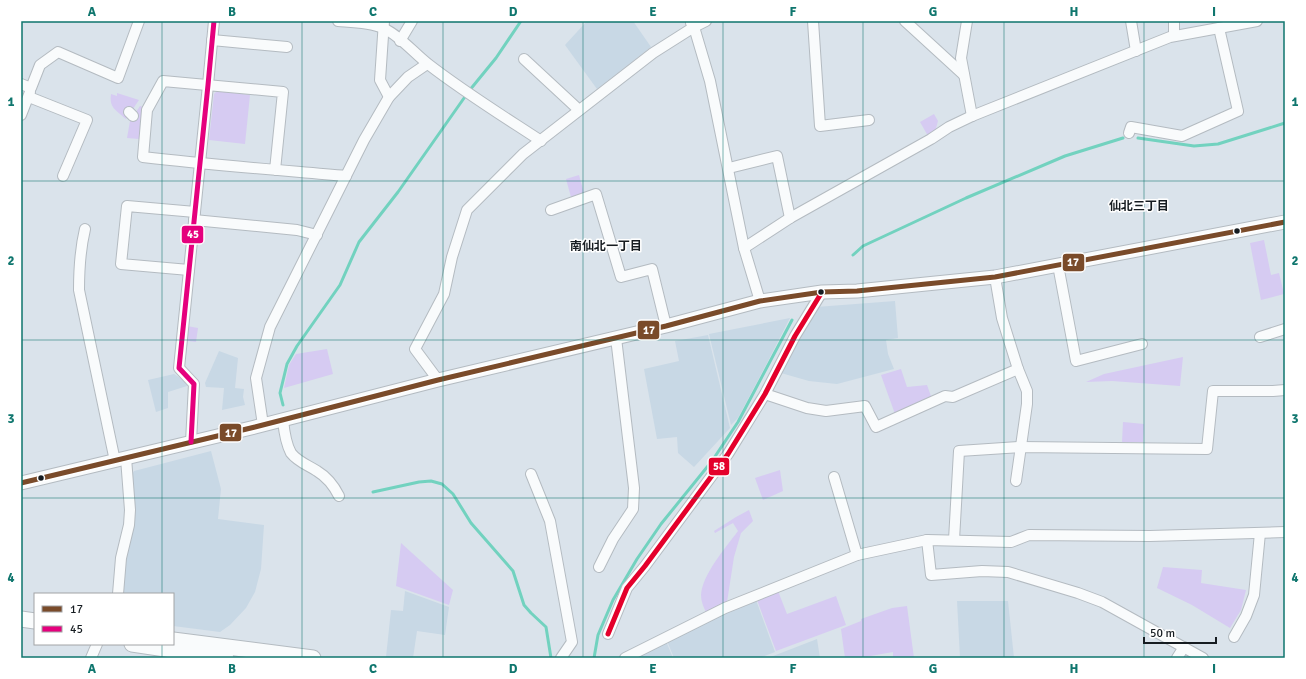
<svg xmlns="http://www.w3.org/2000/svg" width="1306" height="679" font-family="Signika,'Noto Sans JP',sans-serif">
  <rect width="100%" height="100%" fill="#dae3eb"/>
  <g fill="#c8d8e5">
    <polygon points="587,21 633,21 651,47 597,89 565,45"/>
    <polygon points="895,301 898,338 886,340 888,354 894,369 837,384 809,381 781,373 816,307"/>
    <polygon points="790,318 767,363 738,418 731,425 709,334"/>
    <polygon points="708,335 730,428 694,467 678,453 677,437 657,439 644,369 679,361 675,341"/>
    <polygon points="219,351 238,358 235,388 244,389 243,397 245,405 222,410 224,388 206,387 205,383"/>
    <polygon points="174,374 188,383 187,386 168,392 168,408 156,412 148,380"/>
    <polygon points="211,451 221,489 218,519 264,525 261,569 255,592 246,608 230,625 220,632 173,626 173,594 123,594 126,558 134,526 135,510 131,476 134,471"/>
    <polygon points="405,591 449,607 445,635 417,631 413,658 386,657 391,610 403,611"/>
    <polygon points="756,600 775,652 759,658 674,658 667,641 728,611"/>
    <polygon points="957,601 1008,601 1014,658 960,658"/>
    <polygon points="817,639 820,658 768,658"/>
    <polygon points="666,641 673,658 633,658"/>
  </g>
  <g fill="#d6cbf2">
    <polygon points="217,91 250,95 245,144 209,140 214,94"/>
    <path d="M117,93L139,100L126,119C116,110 109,108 111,94L117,96Z"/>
    <polygon points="140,106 143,107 139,139 127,138 130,121"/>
    <polygon points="934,114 938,121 935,132 928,136 920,122"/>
    <polygon points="579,175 584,193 571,197 566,179"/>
    <polygon points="1264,240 1271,275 1279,273 1284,294 1261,300 1250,243"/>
    <polygon points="187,326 198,328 196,342 188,341 186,355 184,355"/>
    <polygon points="327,349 333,374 284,388 289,365 296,354"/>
    <polygon points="1183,357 1180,386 1112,381 1086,382 1104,374"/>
    <polygon points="901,369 907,387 927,385 932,399 895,414 881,375"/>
    <polygon points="1123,422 1144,424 1143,442 1122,442"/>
    <polygon points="780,470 783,491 763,500 755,478"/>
    <path d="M749,510L753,521L741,533L734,557L727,602L706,612C703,606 701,601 701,595C702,575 726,547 738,531L733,523L715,533L714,531L736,517Z"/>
    <polygon points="401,543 453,590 449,605 396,586"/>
    <polygon points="1163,567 1202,570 1201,583 1246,590 1241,610 1230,628 1192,605 1157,588"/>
    <polygon points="778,591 787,614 836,596 846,625 776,651 757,600"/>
    <polygon points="907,606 914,658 893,658 893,652 859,658 845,658 841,629 861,621 861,619 892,608"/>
  </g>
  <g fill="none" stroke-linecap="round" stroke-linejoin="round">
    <g stroke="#72d2bf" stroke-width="3">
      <polyline points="1138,138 1194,146 1218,144 1285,123"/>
      <polyline points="853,255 863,246 966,198 1065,156 1123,138"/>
      <polyline points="283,405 280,393 287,364 297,346 340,285 359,242 398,192 469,91 496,58 521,21"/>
      <polyline points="373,492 419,482 431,481 442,484 453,494 471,523 513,571 524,605 531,613 546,627 551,658"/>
      <polyline points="594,658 598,635 613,600 637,559 661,524 712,461 738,422 792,320"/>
    </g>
    <defs>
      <g id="minor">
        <path d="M338,21C352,22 369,22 383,28C399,35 414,53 428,64C464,92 503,116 541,141"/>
        <polyline points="384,21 380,80 389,97"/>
        <polyline points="813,21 820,126 869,120"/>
        <polyline points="905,21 964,75"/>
        <polyline points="967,21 961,58 972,116"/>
        <polyline points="1131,21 1136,51"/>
        <polyline points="1174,21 1174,36"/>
        <polyline points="691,23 694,27 710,81 744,248 760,301"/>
        <polyline points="212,40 287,47"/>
        <polyline points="400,41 412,21"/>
        <polyline points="524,59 579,110"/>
        <polyline points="21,84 31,88 40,65 58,52 118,78 139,21"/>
        <polyline points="29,97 87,120 63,176"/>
        <polyline points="129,112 133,116"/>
        <polyline points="21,115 30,92"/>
        <polyline points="1129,133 1131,127 1182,136 1238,111 1219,28"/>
        <polyline points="729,168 777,156 790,218"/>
        <path d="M275,170L283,92L163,81L147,110L143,157C211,165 278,170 346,176"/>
        <polyline points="551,210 596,194 621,277 652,269 666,326"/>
        <polyline points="194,220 297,230 317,235"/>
        <path d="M85,229C80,250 79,269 79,290L115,461"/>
        <polyline points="744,248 790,218 931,139 949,127 972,116 1170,37 1257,21"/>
        <polyline points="1058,265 1076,361 1142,344"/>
        <polyline points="189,270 121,264 127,206 195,212"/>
        <polyline points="995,277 1002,318 1018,369 1027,391 1027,404 1016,481"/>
        <polyline points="1260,337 1285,329"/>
        <polyline points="438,380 415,349 444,294 452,257 467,210 523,154 653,53 694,27 706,21"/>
        <polyline points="765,394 807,408 826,411 865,406 876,427 945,396 953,397 1018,369"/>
        <path d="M283,420C284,430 286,444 291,453C298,462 308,465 317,471C327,477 334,486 339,496"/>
        <polyline points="263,425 256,378 270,327 364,140 389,97 408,77 427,64"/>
        <polyline points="191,442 194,384 179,368 208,85 214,21"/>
        <polyline points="531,474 550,521 572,642 561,658"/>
        <polyline points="834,477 857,555"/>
        <polyline points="927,540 931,575 982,571 1008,572 1078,593 1102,602 1203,658"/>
        <polyline points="954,540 959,451 1020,447 1207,449 1213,391 1273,391 1285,390"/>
        <polyline points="599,567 613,539 633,509 634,488 616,338"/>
        <polyline points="118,594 121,558 129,525 130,510 126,458"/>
        <polyline points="608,634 627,588 645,566 728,454 765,394 795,336 822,292"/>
        <polyline points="1234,637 1246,616 1254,595 1260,533"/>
        <polyline points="91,658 97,644"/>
        <polyline points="625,658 725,608 857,555 927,540 1011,542 1029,535 1150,536 1285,532"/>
        <polyline points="1177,658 1184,647"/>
      </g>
      <polyline id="major" points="21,483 255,427 438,380 666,326 760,301 822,292 857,291 995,277 1285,222"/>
      <g id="highway">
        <polyline points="21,619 35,621"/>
        <polyline points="173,640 313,658"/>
        <polyline points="132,644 226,658"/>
      </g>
    </defs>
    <use href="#minor" stroke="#b4bbc1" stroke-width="12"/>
    <use href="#major" stroke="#b4bbc1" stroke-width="15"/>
    <use href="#highway" stroke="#b4bbc1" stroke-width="17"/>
    <use href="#minor" stroke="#f9fbfc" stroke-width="10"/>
    <use href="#major" stroke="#f9fbfc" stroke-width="13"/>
    <use href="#highway" stroke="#f9fbfc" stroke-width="15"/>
    <defs>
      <polyline id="bus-1" points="21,483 255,427 438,380 666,326 760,301 822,292 857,291 995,277 1285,222"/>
      <polyline id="bus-2" points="191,442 194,384 179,368 208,85 214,21"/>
      <polyline id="bus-3" points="608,634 627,588 645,566 728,454 765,394 795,336 822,292"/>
    </defs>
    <use href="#bus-1" stroke="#fff" stroke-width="8"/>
    <use href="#bus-2" stroke="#fff" stroke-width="8"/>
    <use href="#bus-3" stroke="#fff" stroke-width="8"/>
    <use href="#bus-1" stroke="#7a4b2a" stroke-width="5"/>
    <use href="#bus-2" stroke="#e5007d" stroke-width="5"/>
    <use href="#bus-3" stroke="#e4002b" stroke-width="5"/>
  </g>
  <path fill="none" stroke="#0f766e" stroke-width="1" stroke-opacity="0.55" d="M162,21V594M302,21V658M443,21V658M583,21V658M723,21V658M863,21V658M1004,21V658M1144,21V658M21,181H1285M21,340H1285M21,498H1285M162,644V658"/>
  <g fill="#161c21" stroke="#fff" stroke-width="1.5">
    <circle cx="1237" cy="231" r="3.5"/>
    <circle cx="821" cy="292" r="3.5"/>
    <circle cx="41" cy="478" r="3.5"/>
  </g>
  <g text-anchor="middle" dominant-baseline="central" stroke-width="3" stroke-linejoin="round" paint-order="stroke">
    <g font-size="12" font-weight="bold" fill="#161c21" stroke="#fff">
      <text x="1139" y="206">仙北三丁目</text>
      <text x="606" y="246">南仙北一丁目</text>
    </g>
  </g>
  <g stroke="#fff" stroke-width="1.5">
    <rect x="181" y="225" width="23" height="19" rx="4" fill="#e5007d"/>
    <rect x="1062" y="253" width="23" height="19" rx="4" fill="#7a4b2a"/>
    <rect x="637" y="320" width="23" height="20" rx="4" fill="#7a4b2a"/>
    <rect x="219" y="423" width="23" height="19" rx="4" fill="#7a4b2a"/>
    <rect x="708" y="457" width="22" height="19" rx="4" fill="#e4002b"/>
  </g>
  <g font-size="11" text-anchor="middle" font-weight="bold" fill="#fff">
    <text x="193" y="238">45</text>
    <text x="1073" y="266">17</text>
    <text x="649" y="334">17</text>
    <text x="231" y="437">17</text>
    <text x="719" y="470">58</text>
  </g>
  <rect width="1306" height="679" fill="none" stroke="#ffffff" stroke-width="44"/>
  <rect x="34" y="593" width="140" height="52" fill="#ffffff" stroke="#a2a4a6"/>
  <rect x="42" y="606" width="20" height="6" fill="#7a4b2a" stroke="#a2a4a6"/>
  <text x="70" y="613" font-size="12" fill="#161c21">17</text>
  <rect x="42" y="626" width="20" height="6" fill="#e5007d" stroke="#a2a4a6"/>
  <text x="70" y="633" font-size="12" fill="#161c21">45</text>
  <path d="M1144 637v6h72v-6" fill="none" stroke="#161c21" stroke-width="2"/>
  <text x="1150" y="637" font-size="12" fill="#161c21" stroke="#ffffff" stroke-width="3" paint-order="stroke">50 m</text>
  <rect x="22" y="22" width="1262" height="635" fill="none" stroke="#0f766e" stroke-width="1.5"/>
  <g font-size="13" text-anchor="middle" font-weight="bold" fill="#0f766e">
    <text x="92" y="16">A</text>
    <text x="232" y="16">B</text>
    <text x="373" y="16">C</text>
    <text x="513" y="16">D</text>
    <text x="653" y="16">E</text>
    <text x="793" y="16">F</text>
    <text x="933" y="16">G</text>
    <text x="1074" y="16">H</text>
    <text x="1214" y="16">I</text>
    <text x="11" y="106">1</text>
    <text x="1295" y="106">1</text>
    <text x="11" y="265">2</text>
    <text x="1295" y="265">2</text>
    <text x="11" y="423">3</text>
    <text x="1295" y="423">3</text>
    <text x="11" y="582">4</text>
    <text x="1295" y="582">4</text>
    <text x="92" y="673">A</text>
    <text x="232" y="673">B</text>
    <text x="373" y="673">C</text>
    <text x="513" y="673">D</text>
    <text x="653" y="673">E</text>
    <text x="793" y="673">F</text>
    <text x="933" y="673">G</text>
    <text x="1074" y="673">H</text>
    <text x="1214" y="673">I</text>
  </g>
</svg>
